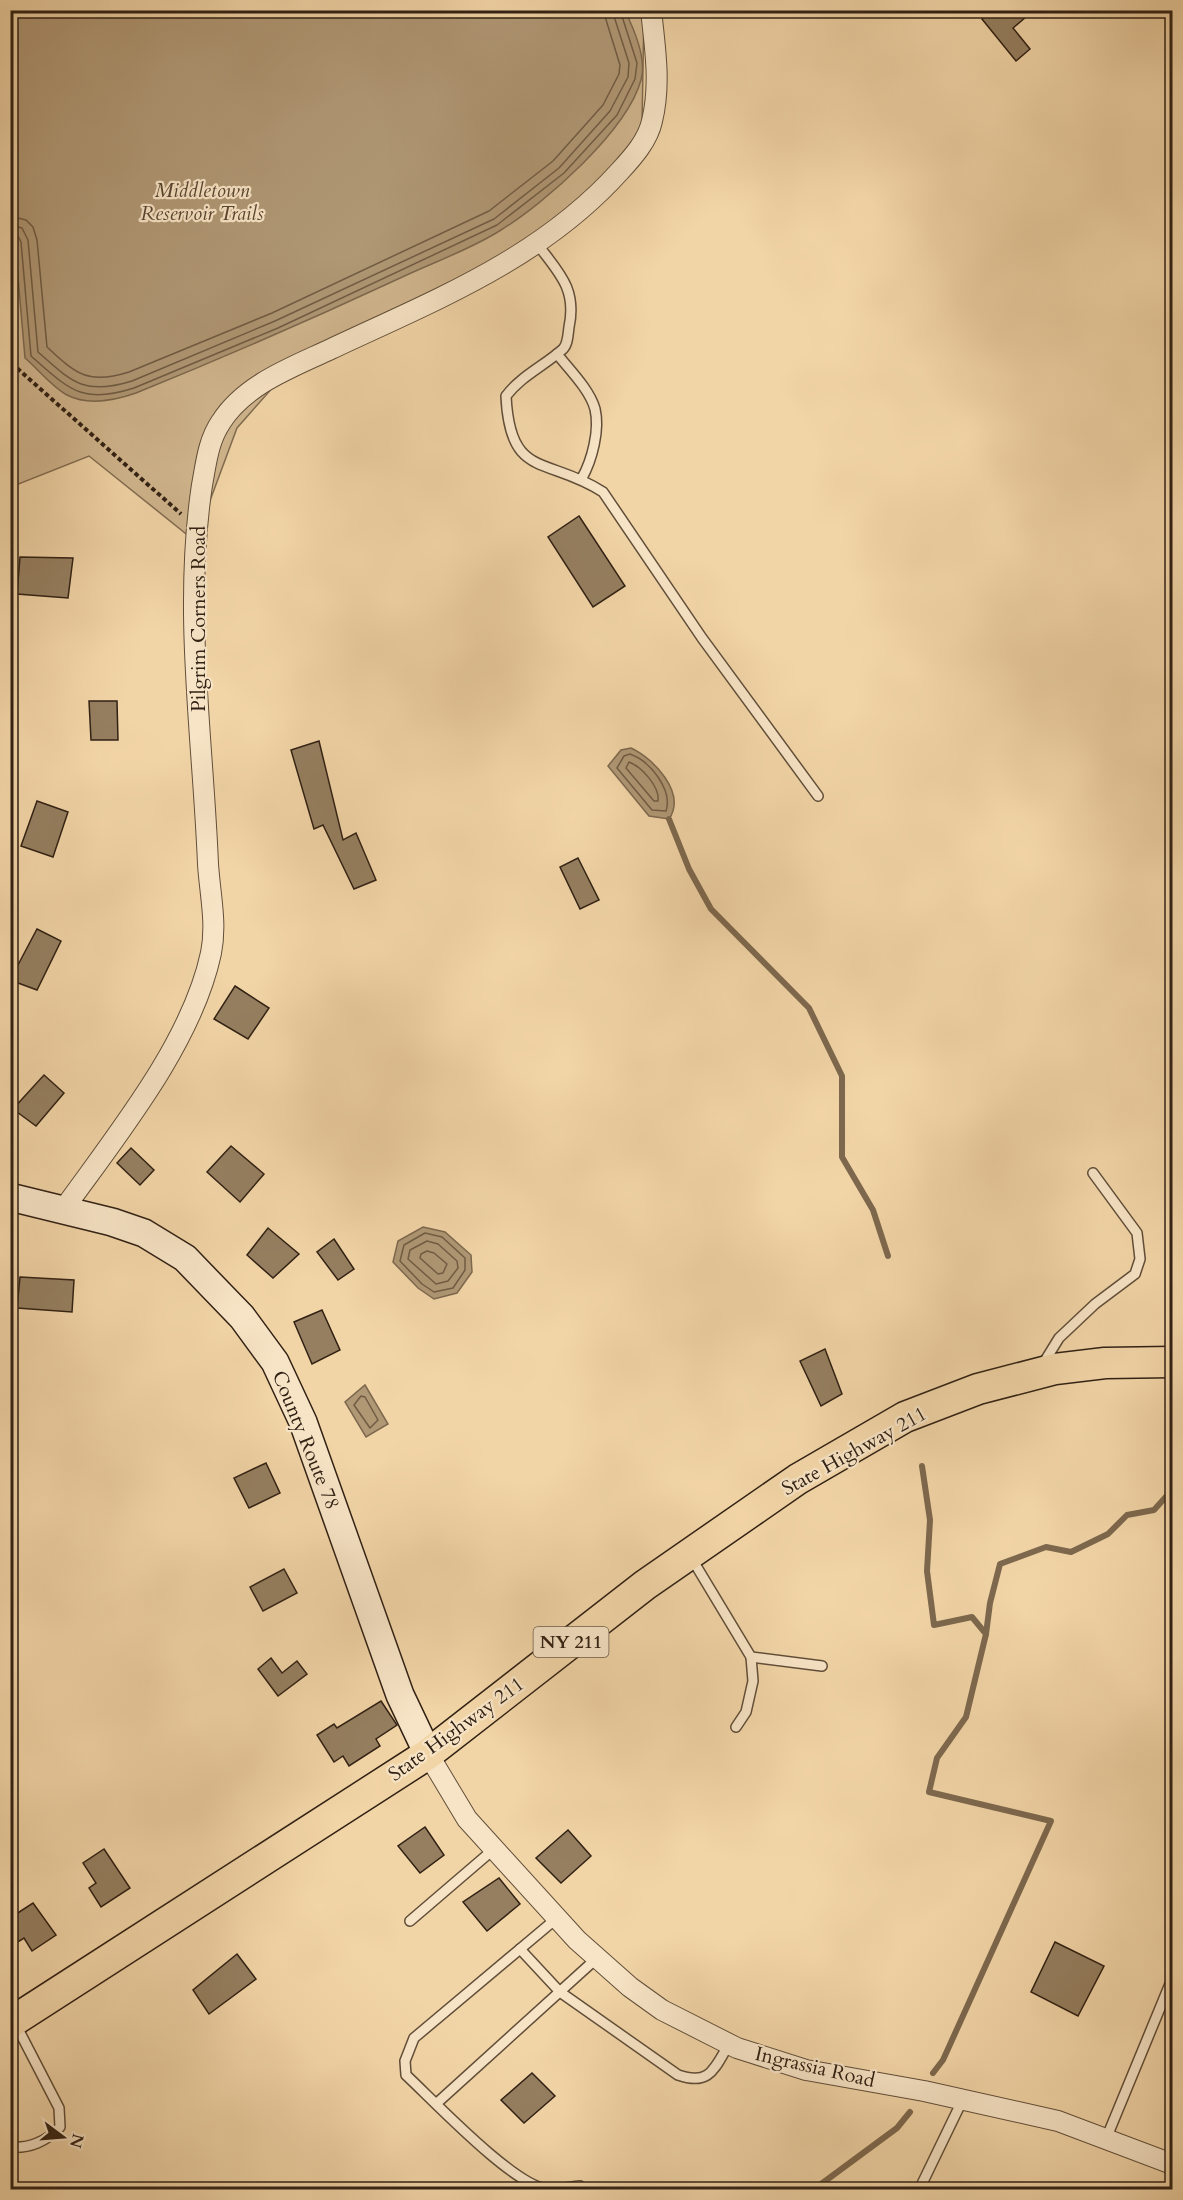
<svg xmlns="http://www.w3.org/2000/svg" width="1183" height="2200" font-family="Cardo,serif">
  <rect width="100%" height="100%" fill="#f2d5a7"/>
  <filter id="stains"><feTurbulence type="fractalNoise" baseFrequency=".00333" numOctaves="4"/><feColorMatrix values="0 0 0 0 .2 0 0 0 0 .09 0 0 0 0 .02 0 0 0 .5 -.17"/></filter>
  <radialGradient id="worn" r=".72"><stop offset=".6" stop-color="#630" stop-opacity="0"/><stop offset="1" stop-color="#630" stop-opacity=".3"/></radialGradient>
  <polygon fill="#d1b68e" stroke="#816c51" stroke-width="1.5" points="11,11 644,11 642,125 625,161 510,255 274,386 237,428 195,541 89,456 11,487"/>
  <g fill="#b09875" stroke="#7d684e" stroke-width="1.5">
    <path d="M10,11H625C634,29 647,59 641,80C627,131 545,203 501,230C470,250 431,263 398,279C312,319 225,357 136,393C116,400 88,406 67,395C52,387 38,369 25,358L15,243L10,229Z"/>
    <path d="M631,748C653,758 687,793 669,819L649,816L608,766L621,750Z"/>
    <polygon points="423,1227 445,1232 471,1255 472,1272 457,1293 434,1299 418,1288 393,1262 398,1241"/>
    <polygon points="365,1385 388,1424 366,1437 345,1402"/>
  </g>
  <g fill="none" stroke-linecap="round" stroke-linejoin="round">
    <g stroke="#705c44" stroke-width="1.5">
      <path d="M10,216L26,220L33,227L37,240L47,347C76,374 88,385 129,372L272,313L489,211L553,161L603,105L619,74L620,65L603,10"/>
      <path d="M10,225L22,228L28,240L38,352C72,382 84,396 132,381L275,321L494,219L559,168L610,111L628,77L629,63L612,10"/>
      <path d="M10,232L17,234L21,242L31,356C69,389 81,405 134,388L278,328L497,225L564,173L617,115L635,79L637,63L620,10"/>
      <path d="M630,754C650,761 673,790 666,811L652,810L617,768L624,756Z"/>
      <path d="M629,762C642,767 660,787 658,801H654L626,768Z"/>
      <polygon points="425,1233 442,1237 465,1258 465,1270 453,1288 434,1292 422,1284 400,1261 404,1245"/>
      <polygon points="427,1241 438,1244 457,1261 458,1268 448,1281 436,1284 408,1259 410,1250"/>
      <polygon points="427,1251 434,1253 447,1264 443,1273 438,1274 420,1258 421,1254"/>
      <polygon points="361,1396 365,1397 378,1420 370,1428 354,1405"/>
    </g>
    <g stroke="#7d684e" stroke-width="6">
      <polyline points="669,819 689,869 711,909 809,1008 842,1076 842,1157 873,1210 888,1256"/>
      <polyline points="922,1466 930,1520 927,1571 934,1625 972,1617 986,1634 966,1717 937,1758 929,1792 1051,1821 943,2060 933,2073"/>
      <polyline points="986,1634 990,1603 1000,1564 1046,1547 1071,1552 1108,1534 1127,1515 1154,1510 1172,1490"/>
      <polyline points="813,2190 897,2128 910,2112"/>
    </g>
  </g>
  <g fill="#957f60" stroke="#312114" stroke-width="1.5">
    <polygon points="993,10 1034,10 1013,28 1030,49 1016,61 982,19"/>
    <polygon points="579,516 625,586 593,607 548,537"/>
    <polygon points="20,557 73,558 68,598 17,594"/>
    <polygon points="89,701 117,701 118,740 91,740"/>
    <polygon points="319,741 343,840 356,833 376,880 354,889 323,825 314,829 291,750"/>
    <polygon points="37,801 68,812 53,857 21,846"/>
    <polygon points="578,858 599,900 580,909 560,867"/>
    <polygon points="37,929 61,941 37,990 10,980"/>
    <polygon points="235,986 269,1008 248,1039 214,1019"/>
    <polygon points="44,1075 64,1093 36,1126 13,1109"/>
    <polygon points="231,1146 264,1174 240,1202 207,1172"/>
    <polygon points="131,1148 154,1170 140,1185 117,1163"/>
    <polygon points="268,1228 299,1254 273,1278 247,1255"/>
    <polygon points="334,1239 354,1269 338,1280 317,1252"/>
    <polygon points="20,1277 74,1280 72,1312 17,1308"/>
    <polygon points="322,1310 340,1350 312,1364 294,1322"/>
    <polygon points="825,1349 842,1394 821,1406 800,1361"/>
    <polygon points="266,1463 280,1493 249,1508 234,1478"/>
    <polygon points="284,1569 297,1593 263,1611 250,1587"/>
    <polygon points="271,1658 282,1673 297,1661 307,1674 278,1696 258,1669"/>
    <polygon points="381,1701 397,1725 376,1739 380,1746 349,1766 343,1756 334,1762 317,1735 334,1724 337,1728"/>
    <polygon points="425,1827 444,1855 420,1873 398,1846"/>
    <polygon points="568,1830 591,1856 561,1883 536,1858"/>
    <polygon points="104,1849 130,1888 101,1907 89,1888 96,1883 83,1863"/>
    <polygon points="499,1878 520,1904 487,1931 463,1902"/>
    <polygon points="33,1903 56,1935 32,1951 24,1938 10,1947 10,1918"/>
    <polygon points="1055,1942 1104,1966 1078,2016 1031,1992"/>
    <polygon points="237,1954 256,1979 209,2014 193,1990"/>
    <polygon points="532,2073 555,2096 524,2123 501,2100"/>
  </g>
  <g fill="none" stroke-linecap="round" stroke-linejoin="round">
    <defs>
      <g id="lane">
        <path d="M538,245C559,273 577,289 569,327C568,334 568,344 563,349C544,366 521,376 506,396C510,480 547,456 603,492L702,638L818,796"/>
        <path d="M557,354C569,369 590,390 595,409C600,430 592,460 582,478"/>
        <polyline points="1043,1364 1059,1338 1095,1304 1135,1274 1140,1259 1137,1233 1093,1173"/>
        <polyline points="692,1559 751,1657 753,1681 746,1712 736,1727"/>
        <polyline points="751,1657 822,1666"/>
        <path d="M557,1918L414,2038L405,2061L406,2075C433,2100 514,2186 547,2189C557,2190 569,2187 580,2186"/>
        <polyline points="410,1921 494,1849"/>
        <path d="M520,1949L560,1992L678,2075C710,2086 714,2069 729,2044"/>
        <polyline points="437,2103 597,1958"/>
        <polyline points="1106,2139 1172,1979"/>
        <path d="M10,2147C29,2149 47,2141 60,2127L59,2108L15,2023"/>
        <polyline points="919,2190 963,2099"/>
      </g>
      <g id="street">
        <path d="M63,1210C116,1136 192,1043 211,953C217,923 210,895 208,864C203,739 183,611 202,485C206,464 208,441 221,422C245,384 293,367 331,349C435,300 541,259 620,171C633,157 648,140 652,121C661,84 655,48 651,10"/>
        <polyline points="428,1754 467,1819 577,1940 630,1987 662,2010 737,2048 806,2070 924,2091 1058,2121 1172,2164"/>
      </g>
      <polyline id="secondary" points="10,1197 112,1222 144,1233 185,1258 242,1317 275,1362 303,1422 400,1695 428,1754"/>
      <polyline id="primary" points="10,2023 428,1754 645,1585 798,1479 905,1417 978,1389 1055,1369 1105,1363 1172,1362"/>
    </defs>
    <use href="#lane" stroke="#614e39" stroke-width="12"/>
    <use href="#street" stroke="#614e39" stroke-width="22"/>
    <use href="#secondary" stroke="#312114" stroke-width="30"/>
    <use href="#primary" stroke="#312114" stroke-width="33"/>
    <polyline stroke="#312114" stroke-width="4" stroke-dasharray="4.5 3" stroke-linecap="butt" points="10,355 18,369 181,514"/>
    <use href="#lane" stroke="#f7e4c6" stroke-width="9"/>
    <use href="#street" stroke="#f7e4c6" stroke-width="20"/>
    <use href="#secondary" stroke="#f7e4c6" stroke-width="27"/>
    <use href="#primary" stroke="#f2d5a7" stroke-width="30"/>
  </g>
  <g text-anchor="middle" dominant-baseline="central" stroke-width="4.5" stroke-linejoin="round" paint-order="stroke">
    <rect fill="#f7e4c6" stroke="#6c5c49" stroke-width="1.5" x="533.5" y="1627" width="75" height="30" rx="4.5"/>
    <g font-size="18" font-weight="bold" fill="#312114">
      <text x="571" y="1642">NY 211</text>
    </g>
    <g font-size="20" font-style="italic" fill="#594632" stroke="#f7e4c6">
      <text x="202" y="190">Middletown<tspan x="202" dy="23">Reservoir Trails</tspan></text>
    </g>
    <g font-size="20" fill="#312114" stroke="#f7e4c6">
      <text transform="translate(198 619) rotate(-90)">Pilgrim Corners Road</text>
      <text transform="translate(306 1440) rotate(68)">County Route 78</text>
      <text transform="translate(854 1451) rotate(-29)">State Highway 211</text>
      <text transform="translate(456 1729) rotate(-36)">State Highway 211</text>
      <text transform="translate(815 2067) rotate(13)">Ingrassia Road</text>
    </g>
  </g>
  <rect width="1183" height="2200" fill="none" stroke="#f2d5a7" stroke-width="36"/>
  <rect x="12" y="12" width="1159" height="2176" fill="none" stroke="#312114" stroke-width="3"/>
  <rect x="18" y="18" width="1147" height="2164" fill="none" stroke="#312114" stroke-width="1.5"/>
  <g transform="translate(63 2137) rotate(106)" stroke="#f7e4c6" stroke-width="4.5" paint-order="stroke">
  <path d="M0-4.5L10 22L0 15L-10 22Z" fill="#312114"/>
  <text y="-9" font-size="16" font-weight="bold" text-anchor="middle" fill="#312114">N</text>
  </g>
  <rect width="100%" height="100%" filter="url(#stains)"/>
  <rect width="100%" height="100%" fill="url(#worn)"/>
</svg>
